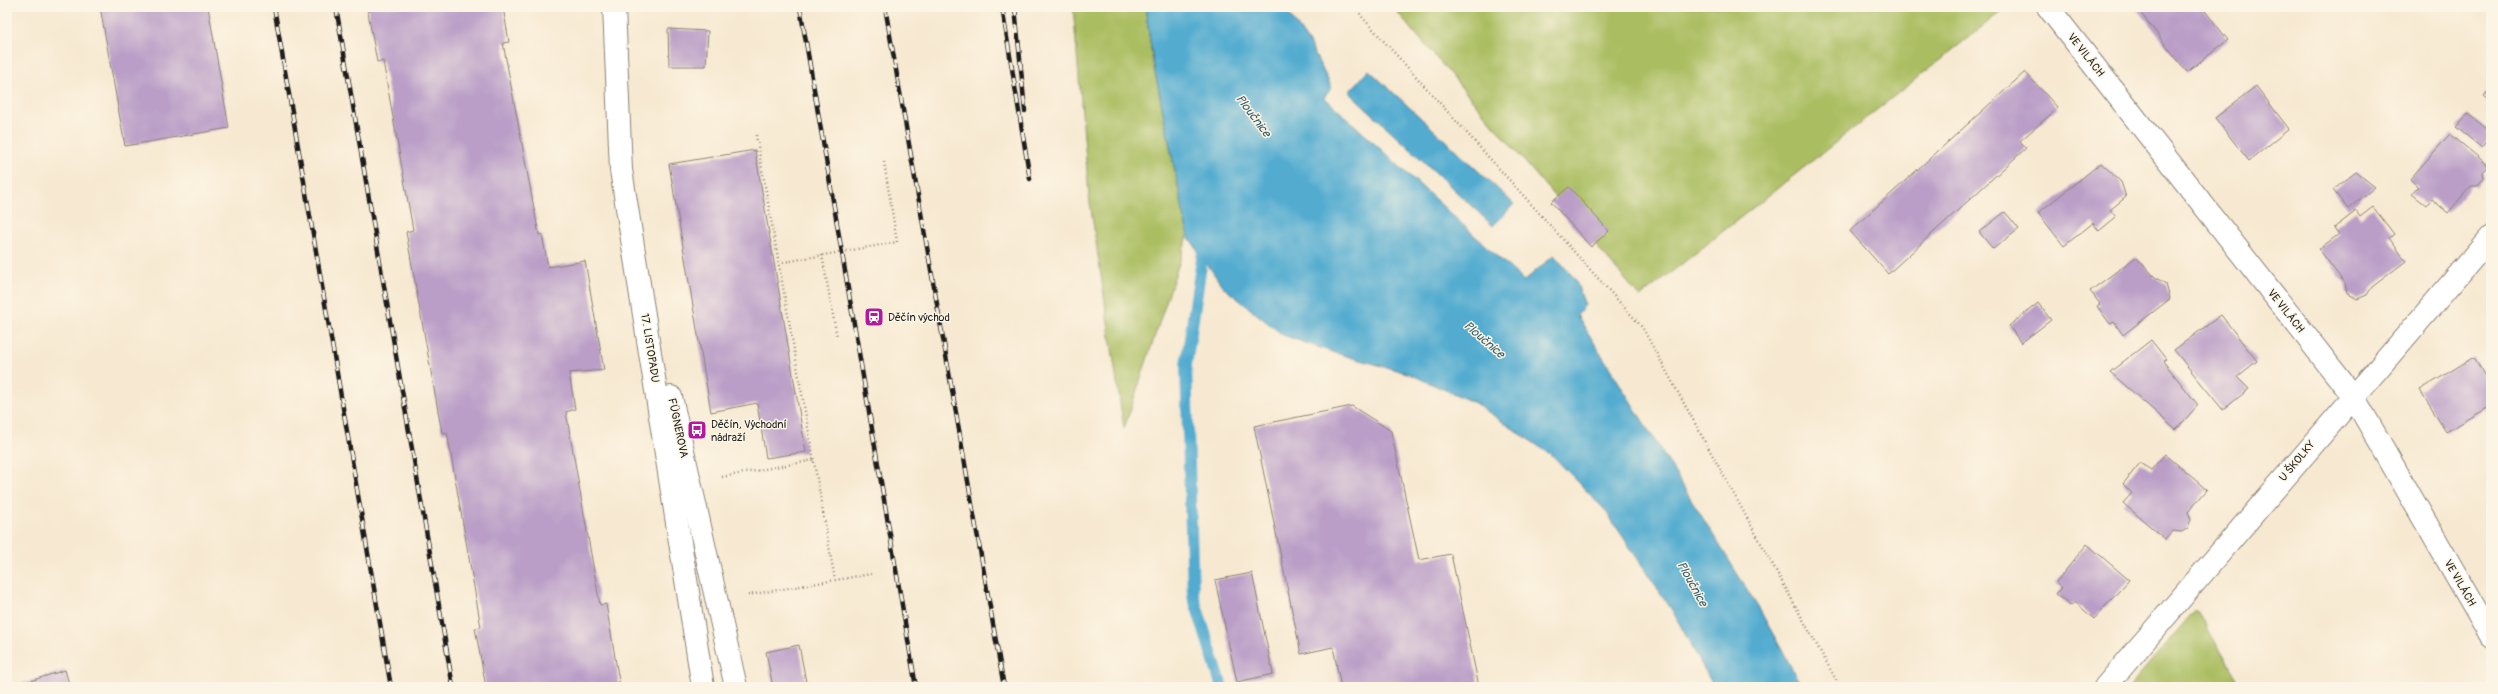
<svg xmlns="http://www.w3.org/2000/svg" width="2498" height="694" font-family="Pangolin,sans-serif">
  <rect width="100%" height="100%" fill="#fcf5e5"/>
  <filter id="ink" filterUnits="userSpaceOnUse"><feTurbulence type="fractalNoise" baseFrequency=".025" numOctaves="2"/><feDisplacementMap in="SourceGraphic" scale="8" xChannelSelector="R" yChannelSelector="G"/><feConvolveMatrix kernelMatrix="1 2 1 2 8 2 1 2 1" color-interpolation-filters="sRGB"/></filter>
  <filter id="wash" filterUnits="userSpaceOnUse"><feTurbulence type="fractalNoise" baseFrequency=".012" numOctaves="4" result="noise"/><feDisplacementMap in="SourceGraphic" scale="16" xChannelSelector="R" yChannelSelector="G"/><feGaussianBlur stdDeviation="0.9" result="paint"/><feColorMatrix in="noise" values="0 0 0 0 0 0 0 0 0 0 0 0 0 0 0 0 0 1.4 0 .05"/><feComposite in="paint" operator="in"/></filter>
  <g filter="url(#wash)">
    <rect width="100%" height="100%" fill="#f7e9d1"/>
    <g fill="#aabd60" stroke="#636c3e">
      <polygon points="1073,7 1145,7 1153,62 1188,236 1124,429 1089,196"/>
      <polygon points="1393,7 2007,7 1640,297"/>
      <polygon points="2196,609 2242,687 2129,687"/>
    </g>
    <g fill="#53acd0" stroke="#386476">
      <polygon points="1145,7 1284,7 1309,43 1332,88 1324,97 1524,281 1554,255 1575,279 1585,305 1577,315 1761,612 1802,687 1714,687 1672,610 1605,510 1553,456 1475,403 1407,373 1332,352 1283,335 1223,287 1188,236 1153,62"/>
      <polygon points="1369,70 1514,204 1493,226 1349,92"/>
    </g>
    <g fill="none" stroke-linecap="round" stroke-linejoin="round">
      <polyline stroke="#53acd0" stroke-width="12" points="1205,239 1186,365 1193,595 1222,687"/>
    </g>
    <g id="blocks">
      <g fill="#ba9ec7">
        <polygon points="100,7 208,7 229,128 125,146"/>
        <polygon points="367,7 503,7 509,42 503,43 539,235 542,234 548,267 585,261 604,370 569,373 575,409 566,412 600,605 606,604 620,687 486,687 475,628 481,627 447,432 442,433 406,232 413,230 383,61 377,62"/>
        <polygon points="2136,7 2202,7 2228,40 2187,72"/>
        <polygon points="668,29 708,31 706,66 669,66"/>
        <polygon points="2025,72 2058,108 2020,141 2026,148 1888,274 1850,231"/>
        <polygon points="2256,86 2289,129 2249,161 2215,118"/>
        <polygon points="2491,88 2491,102 2484,96"/>
        <polygon points="2468,114 2491,132 2491,137 2482,148 2456,127"/>
        <polygon points="2450,134 2489,166 2483,172 2484,178 2477,186 2471,186 2448,213 2432,199 2426,205 2412,194 2418,187 2410,179"/>
        <polygon points="755,150 806,452 766,458 757,403 711,412 669,164"/>
        <polygon points="2101,163 2121,182 2126,197 2110,210 2116,217 2099,231 2093,223 2064,246 2038,213"/>
        <polygon points="2356,172 2375,187 2348,209 2333,190"/>
        <polygon points="1569,187 1609,231 1591,247 1551,202"/>
        <polygon points="2373,207 2394,234 2389,238 2406,261 2372,287 2367,295 2357,299 2347,293 2345,284 2319,249 2339,234 2334,228 2356,211 2360,217"/>
        <polygon points="2005,212 2019,229 1993,249 1979,232"/>
        <polygon points="2136,257 2156,278 2166,284 2170,299 2123,335 2114,322 2110,324 2097,306 2100,304 2090,291"/>
        <polygon points="2038,303 2051,320 2021,343 2009,326"/>
        <polygon points="2221,315 2257,361 2237,377 2249,389 2223,410 2174,350"/>
        <polygon points="2151,340 2166,359 2163,361 2198,405 2176,430 2110,372"/>
        <polygon points="2474,357 2491,387 2491,406 2446,432 2420,390"/>
        <polygon points="1352,406 1391,431 1419,560 1451,554 1479,687 1341,687 1333,647 1301,654 1254,426"/>
        <polygon points="2165,454 2207,490 2188,512 2191,519 2188,528 2182,532 2172,531 2165,539 2123,503 2132,493 2123,484 2140,463 2151,470"/>
        <polygon points="2087,544 2129,580 2094,619 2075,602 2070,606 2056,594 2062,588 2056,582"/>
        <polygon points="1252,573 1273,674 1237,682 1215,580"/>
        <polygon points="799,645 807,687 773,687 766,652"/>
        <polygon points="65,670 70,687 11,687"/>
      </g>
    </g>
  </g>
  <g filter="url(#ink)">
    <use href="#blocks" fill-opacity="0" stroke="#8a8276" stroke-width="1"/>
    <g fill="none" stroke-linecap="round" stroke-linejoin="round">
      <defs>
        <g id="minor">
          <polyline points="614,7 621,170 703,687"/>
          <polyline points="2048,7 2353,396 2491,636"/>
          <polyline points="671,397 736,687"/>
          <polyline points="2105,687 2491,237"/>
        </g>
      </defs>
      <use href="#minor" stroke="#8a8276" stroke-width="24"/>
      <g stroke="#8a8276" stroke-width="2.5" stroke-dasharray="1 3" stroke-linecap="butt">
        <polyline points="1355,7 1363,18 1642,327 1840,687"/>
        <polyline points="756,135 835,580"/>
        <polyline points="822,255 837,337"/>
        <polyline points="779,263 897,242 884,162"/>
        <polyline points="722,477 814,460"/>
        <polyline points="748,595 871,574"/>
      </g>
      <use href="#minor" stroke="#fff" stroke-width="22"/>
      <defs>
        <g id="rail">
          <polyline points="274,7 391,687"/>
          <polyline points="336,7 453,687"/>
          <polyline points="800,7 916,687"/>
          <polyline points="885,7 1004,687"/>
          <polyline points="1002,7 1030,179"/>
          <polyline points="1015,7 1025,111"/>
        </g>
      </defs>
      <use href="#rail" stroke="#1c1c1c" stroke-width="4.5"/>
      <use href="#rail" stroke="#fcf5e5" stroke-width="3" stroke-dasharray="9" stroke-linecap="butt"/>
    </g>
  </g>
  <defs>
    <symbol id="station-square" viewBox="-11 -11 22 22"><rect x="-9" y="-9" width="18" height="18" rx="4" fill="#b5179e" stroke="#fcf5e5"/><path d="M-3-6H3Q5-6 5-4V2Q5 4 3 4L4.5 6H3L1.5 4h-3L-3 6H-4.5L-3 4Q-5 4-5 2V-4Q-5-6-3-6ZM-3.5-4v3h7v-3ZM-3.5 1v1.5H-2V1ZM2 1v1.5H3.5V1Z" fill="#fff"/></symbol>
    <symbol id="bus-square" viewBox="-11 -11 22 22"><rect x="-9" y="-9" width="18" height="18" rx="4" fill="#b5179e" stroke="#fcf5e5"/><path d="M-5-6H5V4H4V6H2V4H-2V6H-4V4H-5ZM-3.5-4V0h7V-4ZM-3.5 1.2v1.5H-2V1.2ZM2 1.2v1.5H3.5V1.2Z" fill="#fff"/></symbol>
  </defs>
  <g fill-rule="evenodd">
    <use href="#station-square" x="863" y="306" width="22" height="22"/>
    <use href="#bus-square" x="686" y="419" width="22" height="22"/>
  </g>
  <g text-anchor="middle" dominant-baseline="central" stroke-width="3" stroke-linejoin="round" paint-order="stroke">
    <g font-size="11" fill="#1c1c1c" stroke="#fcf5e5">
      <text transform="translate(2086 55) rotate(52)">VE VILÁCH</text>
      <text transform="translate(2286 311) rotate(52)">VE VILÁCH</text>
      <text transform="translate(650 348) rotate(81)">17. LISTOPADU</text>
      <text transform="translate(678 428) rotate(78)">FÜGNEROVA</text>
      <text transform="translate(2297 461) rotate(-50)">U ŠKOLKY</text>
      <text transform="translate(2460 583) rotate(60)">VE VILÁCH</text>
    </g>
    <g font-size="11" fill="#1c1c1c" stroke="#fcf5e5" text-anchor="start">
      <text x="888" y="317">Děčín východ</text>
      <text x="711" y="424">Děčín, Východní<tspan x="711" dy="13">nádraží</tspan></text>
    </g>
    <g font-size="12" font-style="italic" fill="#355d6d" stroke="#fcf5e5">
      <text transform="translate(1253 116) rotate(53)">Ploučnice</text>
      <text transform="translate(1484 340) rotate(41)">Ploučnice</text>
      <text transform="translate(1692 584) rotate(61)">Ploučnice</text>
    </g>
  </g>
  <rect width="2498" height="694" fill="none" stroke="#fcf5e5" stroke-width="24"/>
</svg>
